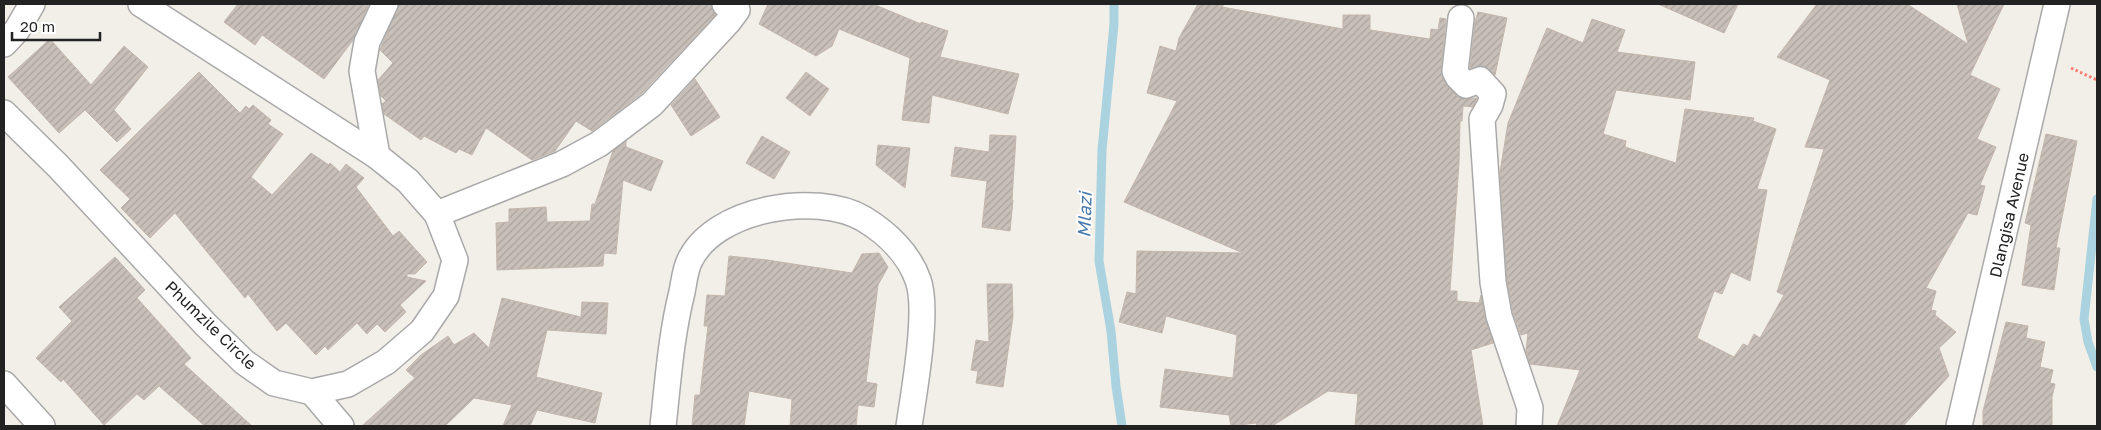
<svg xmlns="http://www.w3.org/2000/svg" width="2101" height="430" font-family="'Golos Text',sans-serif">
  <defs>
    <pattern id="building-hatch" width="6" height="6" patternUnits="userSpaceOnUse" patternTransform="scale(1.25)"><rect width="6" height="6" fill="#c7bfb8"/><path d="M-1 1l2-2M0 6l6-6M5 7l2-2" fill="none" stroke="#aba49e"/></pattern>
  </defs>
  <rect width="100%" height="100%" fill="#f2efe9"/>
  <g fill="none" stroke-linecap="round" stroke-linejoin="round">
    <g stroke="#aad3df" stroke-width="9">
      <polyline points="1114,4 1114,24 1102,150 1099,261 1111,331 1116,386 1122,426"/>
      <polyline points="2097,199 2084,319 2088,342 2097,367"/>
    </g>
  </g>
  <g fill="url(#building-hatch)" stroke="#c4b6ab">
    <polygon points="238,4 369,4 353,40 324,79 262,35 255,45 224,22"/>
    <polygon points="399,4 711,4 716,14 642,93 592,131 576,121 555,151 532,160 486,128 472,155 459,149 456,153 424,136 421,140 384,114 382,104 386,101 381,96 378,80 393,63 380,50"/>
    <polygon points="768,4 873,4 921,24 921,22 948,31 940,57 1019,74 1008,114 932,95 929,123 902,120 910,58 839,29 832,46 816,56 759,24"/>
    <polygon points="1198,4 1224,4 1222,7 1343,29 1343,15 1370,15 1370,30 1430,39 1431,29 1438,30 1440,18 1446,19 1441,69 1442,77 1448,87 1456,95 1463,99 1477,98 1473,107 1463,106 1462,121 1460,121 1459,163 1450,291 1457,291 1457,301 1479,303 1481,295 1485,318 1493,343 1471,350 1483,426 1355,426 1358,394 1328,391 1272,426 1257,426 1256,423 1231,426 1229,415 1160,407 1165,369 1233,378 1237,335 1166,316 1162,333 1119,322 1127,292 1136,294 1137,251 1243,253 1124,202 1177,101 1147,93 1160,46 1176,51 1179,38"/>
    <polygon points="1658,4 1738,4 1724,33"/>
    <polygon points="1817,4 1907,4 1968,44 1957,4 2004,4 1970,75 2000,89 1977,139 1996,147 1980,185 1985,186 1977,215 1968,213 1926,288 1936,291 1931,310 1936,311 1935,315 1956,332 1939,348 1949,376 1903,426 1557,426 1580,370 1530,364 1526,350 1528,333 1521,335 1513,312 1507,280 1500,172 1508,123 1547,28 1583,43 1592,19 1625,30 1617,52 1695,62 1690,100 1616,90 1603,134 1626,141 1625,147 1676,163 1685,109 1754,118 1753,121 1776,129 1757,189 1767,190 1750,281 1731,272 1722,294 1714,291 1697,338 1734,357 1743,344 1748,346 1754,334 1760,338 1784,295 1777,292 1824,149 1805,147 1830,80 1777,57"/>
    <polygon points="1478,12 1507,18 1495,75 1484,66 1470,68 1475,22"/>
    <polygon points="50,39 91,85 124,46 148,67 114,110 131,129 117,142 85,110 59,133 8,77"/>
    <polygon points="199,72 240,113 246,106 249,109 253,105 271,120 268,124 283,134 251,177 272,195 311,153 329,165 330,163 340,172 346,164 364,178 356,187 393,236 399,231 427,262 415,274 407,274 407,277 426,281 400,305 406,312 385,332 377,324 367,334 357,323 328,350 325,346 316,355 286,323 277,331 248,294 245,298 175,213 150,238 121,208 130,199 100,170"/>
    <polygon points="806,72 829,89 810,116 786,98"/>
    <polygon points="695,79 720,117 691,136 671,105"/>
    <polygon points="2046,134 2077,141 2056,248 2060,248 2054,290 2022,285 2031,225 2025,223"/>
    <polygon points="990,135 1016,136 1012,200 1013,200 1010,231 982,227 987,181 951,176 955,147 989,152"/>
    <polygon points="762,136 790,152 774,179 746,163"/>
    <polygon points="626,141 626,147 663,161 651,191 623,180 616,254 604,253 603,266 497,270 496,223 509,222 509,209 546,207 547,222 590,221 592,204 595,204 613,151"/>
    <polygon points="878,145 910,148 905,188 876,165"/>
    <polygon points="879,253 888,267 878,285 866,382 877,384 874,407 858,405 856,426 790,426 792,399 749,391 744,426 692,426 695,395 700,395 708,326 704,326 707,295 725,296 729,256 767,260 852,273 862,254"/>
    <polygon points="115,257 145,290 137,298 191,358 184,364 252,426 205,426 159,386 144,400 137,394 104,425 63,379 61,382 36,358 72,321 59,307"/>
    <polygon points="987,284 1012,284 1013,316 1003,387 976,383 978,371 971,370 976,340 989,342"/>
    <polygon points="502,298 581,317 582,302 608,303 606,334 547,330 536,377 602,393 595,423 537,410 530,426 503,426 512,405 474,398 445,426 362,426 415,378 406,370 421,355 448,336 454,345 474,333 489,348"/>
    <polygon points="2006,322 2028,326 2026,338 2045,342 2040,367 2053,370 2050,383 2055,384 2052,397 2052,426 1983,426 1983,411"/>
  </g>
  <g fill="none" stroke-linecap="round" stroke-linejoin="round">
    <defs>
      <g id="minor">
        <polyline points="1461,18 1455,71 1458,77 1466,85 1480,80 1493,94 1490,105 1482,119 1493,282 1499,316 1530,408 1529,426"/>
        <polyline points="4,44 17,30 32,4"/>
        <polyline points="4,113 58,166 206,325 244,362 274,383 312,392 348,384 386,362 422,331 446,296 455,260 437,214 408,181 377,156 141,4"/>
        <polyline points="377,156 362,71 367,42 385,4"/>
        <polyline points="437,214 562,164 599,144 652,104 728,22 737,10 725,4"/>
        <polyline points="4,384 42,426"/>
        <polyline points="312,392 341,426"/>
        <path d="M663,426C668,381 671,336 682,292C684,282 685,271 689,262C713,208 816,191 864,219C887,233 909,254 918,280C929,309 914,392 909,426"/>
        <polyline points="1959,426 2057,4"/>
      </g>
    </defs>
    <use href="#minor" stroke="#a9a9a9" stroke-width="28"/>
    <polyline stroke="#fa8072" stroke-width="3" stroke-dasharray="2.5 2.5" stroke-linecap="butt" points="2071,68 2097,80"/>
    <use href="#minor" stroke="#fff" stroke-width="25"/>
  </g>
  <g text-anchor="middle" dominant-baseline="central" stroke-width="4" stroke-linejoin="round" paint-order="stroke">
    <g font-size="16" fill="#222" stroke="#fff">
      <text transform="translate(2009 215) rotate(-77)">Dlangisa Avenue</text>
      <text transform="translate(211 325) rotate(44)">Phumzile Circle</text>
    </g>
    <g font-size="18" font-style="italic" fill="#4a7aab" stroke="#fff">
      <text transform="translate(1084 215) rotate(-88)">Mlazi</text>
    </g>
  </g>
  <rect width="2101" height="430" fill="none" stroke="#222222" stroke-width="10"/>
  <path d="M12 32v8h88v-8" fill="none" stroke="#222222" stroke-width="2.5"/>
  <text x="20" y="32" font-size="15" fill="#222222" stroke="#ffffff" stroke-width="4" paint-order="stroke">20 m</text>
</svg>
